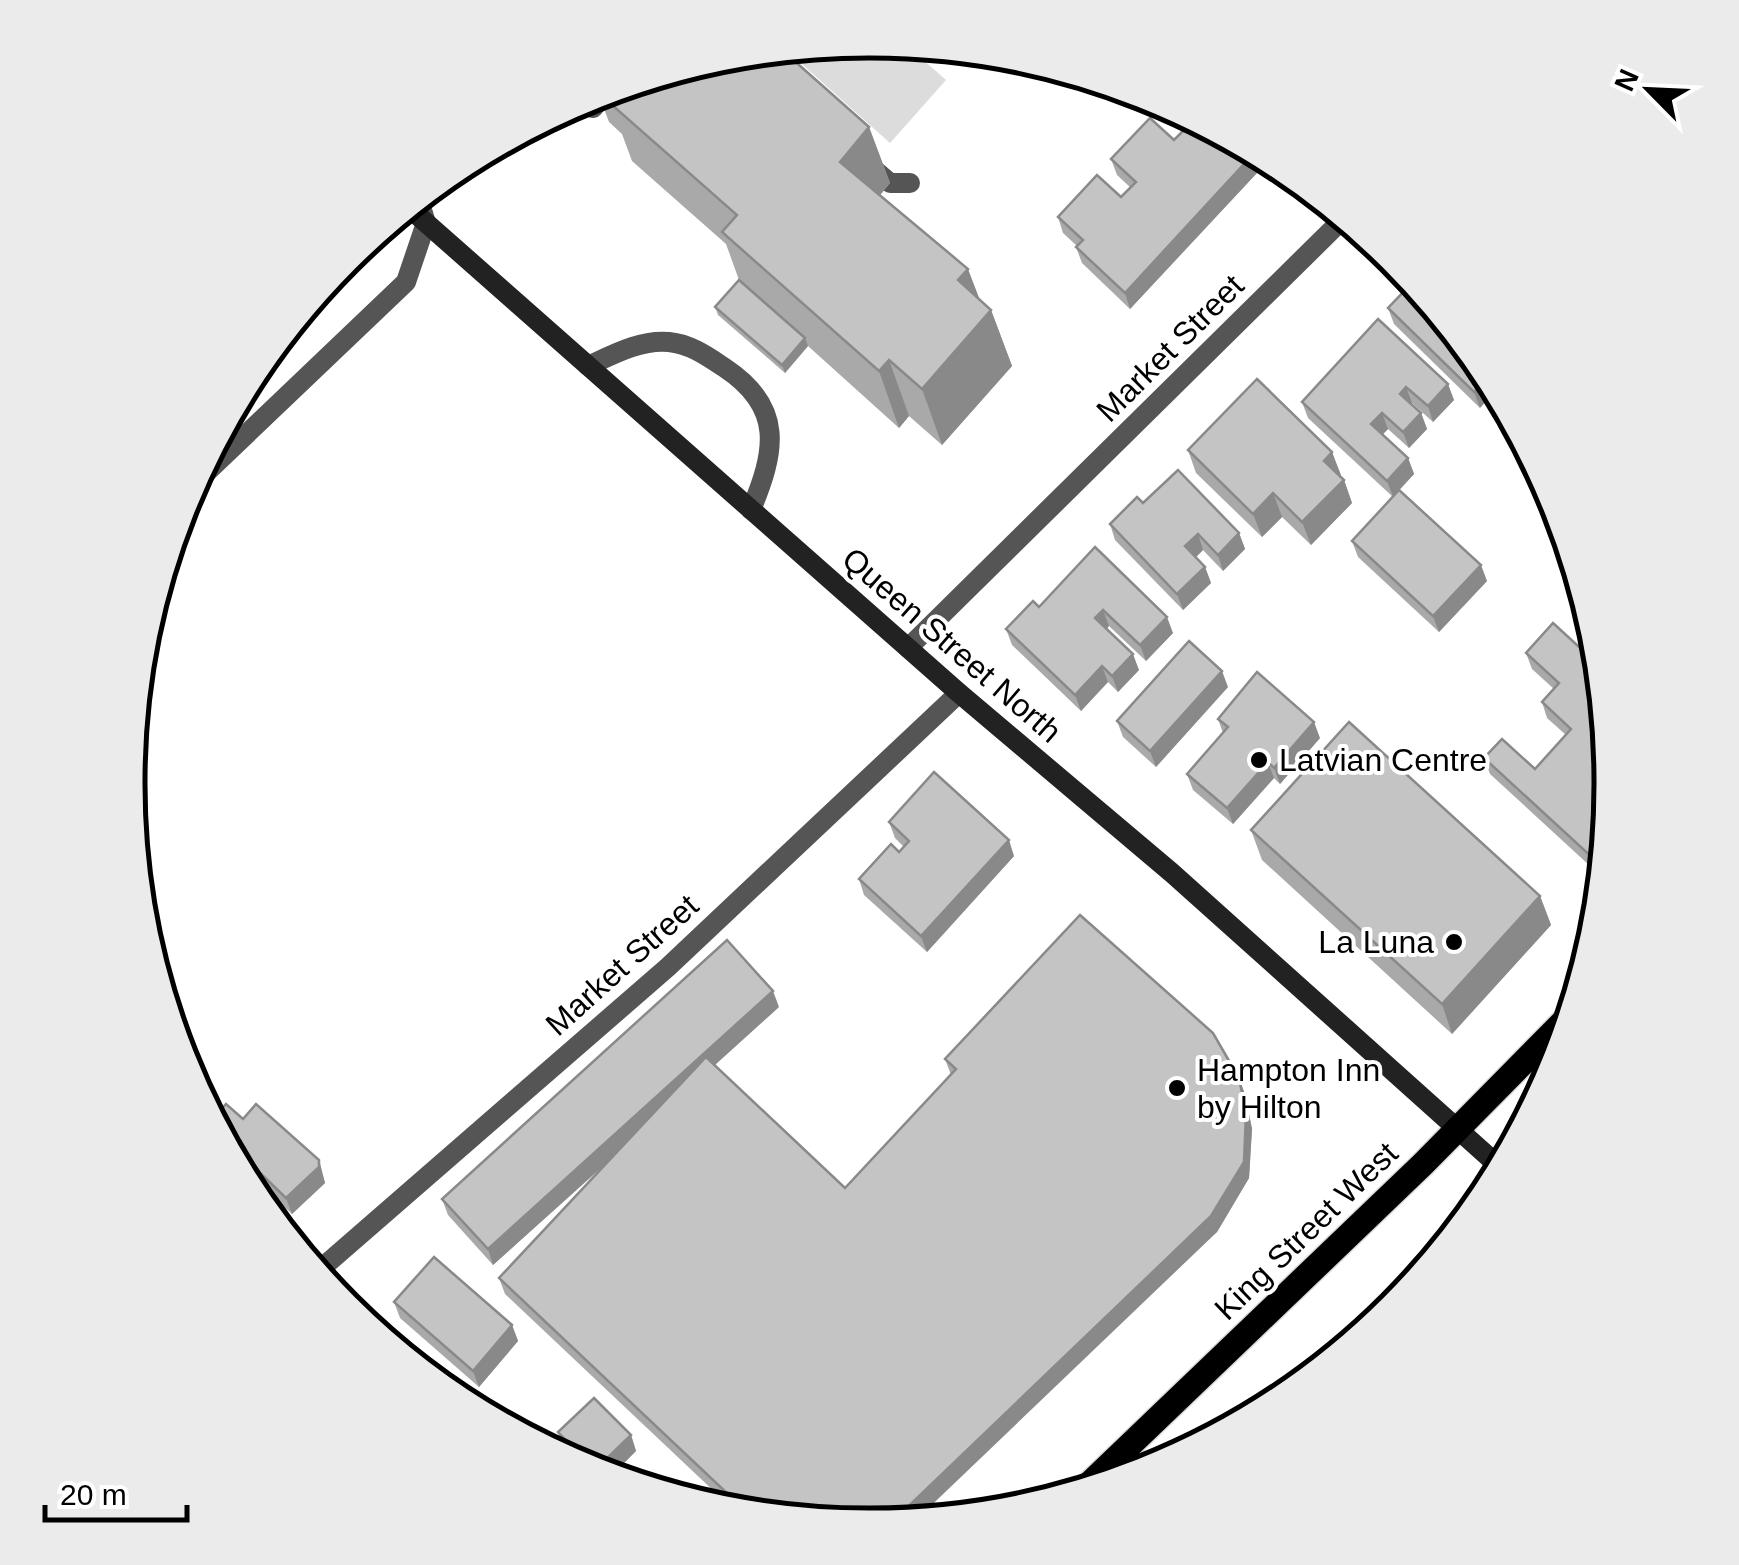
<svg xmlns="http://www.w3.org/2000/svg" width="1739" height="1565" font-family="Helvetica,sans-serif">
  <rect width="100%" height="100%" fill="#fff"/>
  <polygon fill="#dcdcdc" points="870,40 905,44 946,80 890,143 784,48"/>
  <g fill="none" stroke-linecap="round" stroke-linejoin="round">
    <defs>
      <polyline id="primary" points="1083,1490 1423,1164 1571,1014"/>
    </defs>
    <use href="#primary" stroke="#dbdbdb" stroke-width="28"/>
    <g stroke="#555" stroke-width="20">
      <polyline points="593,108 609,89"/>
      <polyline points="869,165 890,183 910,183"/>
      <path d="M588,366C612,355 641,339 669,342C690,344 707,356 725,368C785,408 775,452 751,510"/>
    </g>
    <g stroke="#555" stroke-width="20">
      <polyline points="189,489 406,282 426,223 418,197"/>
      <polyline points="908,648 1345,217"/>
      <polyline points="316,1273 668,967 959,693"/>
    </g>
    <polyline stroke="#222" stroke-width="20" points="407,206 959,693 1172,873 1501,1168"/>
    <use href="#primary" stroke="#000" stroke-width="25"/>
  </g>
  <g fill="#a9a9a9">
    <polygon points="725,54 869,127 890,183 880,195 979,299 991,310 1012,366 942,445 909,416 899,428 808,346 785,373 718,315 715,307 739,280 726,244 632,161 622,134 609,122 598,93"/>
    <polygon points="1168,104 1270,159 1130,309 1082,263 1076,247 1077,246 1063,233 1058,217 1121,197 1131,188 1117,175 1111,159 1174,140 1185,129 1172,116"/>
    <polygon points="1388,308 1487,370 1480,408 1394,324"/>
    <polygon points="1378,319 1454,400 1433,422 1412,403 1411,404 1421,413 1427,429 1409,448 1388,429 1383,434 1408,458 1414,474 1399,490 1487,581 1439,632 1358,557 1352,541 1393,497 1308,418 1302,402"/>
    <polygon points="1188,450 1332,452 1340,476 1344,480 1352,503 1311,545 1282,517 1262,537 1196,473"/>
    <polygon points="1143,503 1239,533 1245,549 1223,571 1203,550 1196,557 1205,567 1211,583 1183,610 1115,540 1110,524"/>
    <polygon points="1095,547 1173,633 1146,661 1109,626 1107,629 1139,670 1118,692 1108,682 1081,711 1012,645 1006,629 1039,607"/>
    <polygon points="1526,653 1601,667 1602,877 1490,774 1484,758 1535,769 1566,735 1547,718 1542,702 1554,689 1532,669"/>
    <polygon points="1228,687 1156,767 1123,737 1117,721"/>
    <polygon points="1218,719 1320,738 1280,784 1274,778 1233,824 1193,790 1187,774 1223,733"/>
    <polygon points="889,822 1014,856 927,952 864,895 859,879 899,852 904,847 895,838"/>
    <polygon points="1251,830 1540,896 1551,925 1452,1034 1262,860"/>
    <polygon points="779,1007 715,1065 845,1188 951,1075 945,1059 1245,1094 1252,1129 1249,1178 1217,1232 870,1525 736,1512 505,1294 499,1278 608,1162 493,1265 448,1215 442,1199"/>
    <polygon points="243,1119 319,1160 325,1183 292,1214 259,1183 251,1192 212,1120"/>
    <polygon points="394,1302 512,1325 518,1341 479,1387 400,1318"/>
    <polygon points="558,1432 631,1435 636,1451 611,1476 583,1467 564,1447"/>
  </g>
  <g fill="#898989">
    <polygon points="869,127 890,183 861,218 840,162"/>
    <polygon points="1256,151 1270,159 1130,309 1125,293"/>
    <polygon points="968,269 986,316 991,310 1012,366 942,445 922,389 958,280"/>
    <polygon points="805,338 808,346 785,373 782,365"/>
    <polygon points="889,360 909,416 899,428 879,371"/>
    <polygon points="1489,375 1497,389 1480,408 1474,392"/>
    <polygon points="1448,384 1454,400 1433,422 1428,406"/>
    <polygon points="1406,387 1412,403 1405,410 1400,394"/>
    <polygon points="1382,413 1388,429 1377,440 1371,424"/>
    <polygon points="1421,413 1427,429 1409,448 1403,432"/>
    <polygon points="1332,452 1341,475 1333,484 1324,461"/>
    <polygon points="1408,458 1414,474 1393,497 1387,481"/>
    <polygon points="1344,480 1352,503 1311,545 1302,522"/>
    <polygon points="1273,493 1282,517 1262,537 1253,514"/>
    <polygon points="1239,533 1245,549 1223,571 1218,555"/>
    <polygon points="1198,534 1203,550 1191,562 1185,546"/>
    <polygon points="1481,565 1487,581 1439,632 1433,616"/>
    <polygon points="1205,567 1211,583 1183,610 1177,594"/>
    <polygon points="1103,610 1109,626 1101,634 1095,618"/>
    <polygon points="1167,617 1173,633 1146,661 1140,645"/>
    <polygon points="1133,654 1139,670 1118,692 1112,676"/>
    <polygon points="1102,666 1108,682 1081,711 1075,695"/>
    <polygon points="1222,671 1228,687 1156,767 1150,751"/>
    <polygon points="1314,722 1320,738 1280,784 1274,768"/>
    <polygon points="1268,762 1274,778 1233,824 1227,808"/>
    <polygon points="1009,840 1014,856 927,952 921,936"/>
    <polygon points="1605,851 1603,876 1602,877 1596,861"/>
    <polygon points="1540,896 1551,925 1452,1034 1442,1004"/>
    <polygon points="773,991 779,1007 493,1265 488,1249"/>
    <polygon points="1239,1078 1245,1094 1252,1129 1249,1178 1217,1232 916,1520 891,1523"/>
    <polygon points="319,1160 325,1183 292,1214 286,1198"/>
    <polygon points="254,1167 259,1183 251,1192 244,1177"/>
    <polygon points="512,1325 518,1341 479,1387 473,1371"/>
    <polygon points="631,1435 636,1451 611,1476 596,1472 595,1470"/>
  </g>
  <g fill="#c4c4c4" stroke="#898989" stroke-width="2.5">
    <polygon points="781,49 869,127 840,162 968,269 958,280 991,310 922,389 889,360 879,371 722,232 737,215 612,105 622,95 614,88 725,54"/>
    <polygon points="1174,107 1256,151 1125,293 1076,247 1083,240 1058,217 1097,175 1121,197 1136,182 1111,159 1150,118 1174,140 1191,123"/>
    <polygon points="739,280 805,338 782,365 715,307"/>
    <polygon points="1414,281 1487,370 1489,375 1474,392 1388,308"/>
    <polygon points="1378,319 1448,384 1428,406 1406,387 1400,394 1421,413 1403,432 1382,413 1371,424 1408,458 1387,481 1302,402"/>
    <polygon points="1257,379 1332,452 1324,461 1344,480 1302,522 1273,493 1253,514 1188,450"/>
    <polygon points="1178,470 1239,533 1218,555 1198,534 1185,546 1205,567 1177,594 1110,524 1137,497 1143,503"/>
    <polygon points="1399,490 1481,565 1433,616 1352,541"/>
    <polygon points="1095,547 1167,617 1140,645 1103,610 1095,618 1133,654 1112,676 1102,666 1075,695 1006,629 1033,601 1039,607"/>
    <polygon points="1553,623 1601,667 1612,783 1605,851 1596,861 1484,758 1502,739 1535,769 1571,729 1542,702 1559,683 1526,653"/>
    <polygon points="1189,641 1222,671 1150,751 1117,721"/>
    <polygon points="1257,672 1314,722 1274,768 1268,762 1227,808 1187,774 1228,727 1218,719"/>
    <polygon points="1349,722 1540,896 1442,1004 1251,830"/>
    <polygon points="934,772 1009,840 921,936 859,879 891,844 899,852 909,841 889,822"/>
    <polygon points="1080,915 1213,1033 1239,1078 1246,1113 1244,1162 1211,1216 891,1523 870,1525 748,1513 499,1278 706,1057 845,1188 956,1069 945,1059"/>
    <polygon points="727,940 773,991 488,1249 442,1199"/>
    <polygon points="226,1104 243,1119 256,1104 319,1160 319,1167 286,1198 254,1167 244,1177 224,1142 225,1140 221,1136 212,1120"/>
    <polygon points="434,1257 512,1325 473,1371 394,1302"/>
    <polygon points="594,1398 631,1435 595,1470 558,1432"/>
  </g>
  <g fill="#000" stroke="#fff" stroke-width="4">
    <circle cx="1259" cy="760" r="10"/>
    <circle cx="1454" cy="942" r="10"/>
    <circle cx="1177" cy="1088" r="10"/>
  </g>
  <g text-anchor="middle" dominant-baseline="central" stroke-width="8" stroke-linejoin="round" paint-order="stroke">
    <g font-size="32" fill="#000" stroke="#fff">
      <text transform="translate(1170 348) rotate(-45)">Market Street</text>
      <text transform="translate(952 645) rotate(41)">Queen Street North</text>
      <text transform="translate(622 965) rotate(-42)">Market Street</text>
      <text transform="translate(1306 1231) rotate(-44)">King Street West</text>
    </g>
    <g font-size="32" fill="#000" stroke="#fff" text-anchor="start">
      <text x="1279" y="760">Latvian Centre</text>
      <text x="1434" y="942" text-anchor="end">La Luna</text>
      <text x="1197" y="1070">Hampton Inn<tspan x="1197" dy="37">by Hilton</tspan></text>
    </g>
  </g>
  <path d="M0 0H1739V1565H0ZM869 58H870A724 724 0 0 1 1594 782V784A724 724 0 0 1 870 1508H869A724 724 0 0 1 145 784V782A724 724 0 0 1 869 58Z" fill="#ebebeb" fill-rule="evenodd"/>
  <path fill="none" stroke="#000" stroke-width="5" d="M869 58H870A724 724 0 0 1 1594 782V784A724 724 0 0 1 870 1508H869A724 724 0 0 1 145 784V782A724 724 0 0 1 869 58Z"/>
  <g transform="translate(1649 90) rotate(294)" stroke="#ffffff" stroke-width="8" paint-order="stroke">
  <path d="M0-8L18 38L0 25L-18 38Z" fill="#000000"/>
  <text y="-15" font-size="28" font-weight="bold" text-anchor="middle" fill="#000000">N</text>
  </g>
  <path d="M45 1505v15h142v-15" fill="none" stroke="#000000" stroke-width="5"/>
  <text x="60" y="1505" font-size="30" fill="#000000" stroke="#ffffff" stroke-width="8" paint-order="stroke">20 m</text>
</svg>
